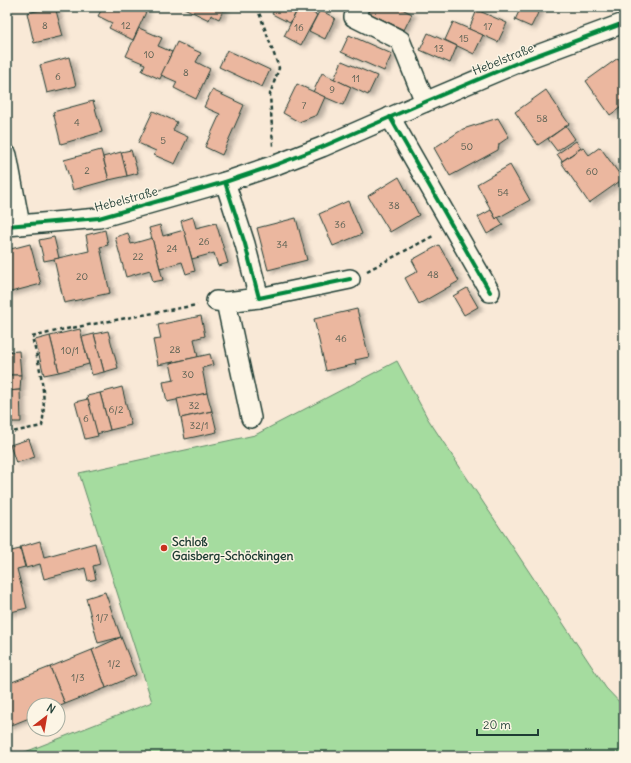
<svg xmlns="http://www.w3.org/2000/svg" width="631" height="763" font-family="Delius,sans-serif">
  <defs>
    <filter id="shadow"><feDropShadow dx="4.5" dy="2.5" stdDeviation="2" flood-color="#0004"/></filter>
  </defs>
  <rect width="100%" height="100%" fill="#f9e9d7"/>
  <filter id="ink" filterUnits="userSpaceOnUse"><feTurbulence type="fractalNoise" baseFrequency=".025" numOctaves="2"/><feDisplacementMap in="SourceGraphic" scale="8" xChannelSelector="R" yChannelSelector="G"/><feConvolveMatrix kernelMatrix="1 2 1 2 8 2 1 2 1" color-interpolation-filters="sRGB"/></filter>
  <g filter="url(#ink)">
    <polygon fill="#a5dc9f" stroke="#628c6a" points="397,361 428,419 606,688 624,707 624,756 15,756 152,702 79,473 255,435"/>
    <g fill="#ebb79f" stroke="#1f3d34" filter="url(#shadow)">
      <polygon points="55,7 63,36 34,43 27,13"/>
      <polygon points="103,7 136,7 146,12 133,40 109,28 112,23 98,16"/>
      <polygon points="185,7 225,7 219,19 211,15 209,20 184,8"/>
      <polygon points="276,7 299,7 290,23 272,14"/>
      <polygon points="299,7 301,7 317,15 301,45 284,36"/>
      <polygon points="364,7 398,7 412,14 404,30 363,10"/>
      <polygon points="521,7 541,7 531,27 515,20"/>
      <polygon points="320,10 335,18 325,39 309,31"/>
      <polygon points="477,10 507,23 498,42 469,29"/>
      <polygon points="453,22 483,35 474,54 445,40"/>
      <polygon points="139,28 162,38 158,46 172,52 160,79 142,71 145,64 126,56"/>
      <polygon points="428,33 457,46 450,63 420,50"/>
      <polygon points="349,35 392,54 384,71 341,52"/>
      <polygon points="177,42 201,53 196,62 210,69 196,99 174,88 177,82 161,75"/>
      <polygon points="227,50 270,70 262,87 219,67"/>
      <polygon points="69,57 76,86 47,93 40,65"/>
      <polygon points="618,58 624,66 624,105 610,115 586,81"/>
      <polygon points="342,61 377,76 368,95 334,79"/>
      <polygon points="322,73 351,87 343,105 313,92"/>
      <polygon points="297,84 325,97 317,115 299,122 283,113"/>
      <polygon points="212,90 244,105 222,155 205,147 220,114 204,107"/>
      <polygon points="546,90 569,124 538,145 515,112"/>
      <polygon points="93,101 102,132 61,144 53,112"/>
      <polygon points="153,111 177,122 173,130 188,137 175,164 154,155 156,151 138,143"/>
      <polygon points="498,118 509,137 499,144 498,150 450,176 434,148 463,129"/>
      <polygon points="566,126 575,139 557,151 548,139"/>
      <polygon points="576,141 581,148 562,161 557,154"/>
      <polygon points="583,147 589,155 600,147 623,179 589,203 561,162"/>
      <polygon points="101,150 109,180 73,190 64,160"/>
      <polygon points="131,150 138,173 127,176 121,152"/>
      <polygon points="121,152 127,176 109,180 103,157"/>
      <polygon points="510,165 530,200 496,219 477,184"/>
      <polygon points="399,177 419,215 390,232 368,196"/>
      <polygon points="348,201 362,234 333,246 319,214"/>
      <polygon points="491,210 496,219 498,217 503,225 487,234 478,217"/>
      <polygon points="193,217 196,228 216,223 228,263 218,266 214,253 192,259 181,221"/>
      <polygon points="296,218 307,260 268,270 257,228"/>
      <polygon points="160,225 163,236 184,230 195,271 186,274 182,262 160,268 149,228"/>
      <polygon points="105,230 108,245 100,247 110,293 64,303 54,259 89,251 86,235"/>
      <polygon points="128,233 131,244 152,238 163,280 153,282 150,270 126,277 115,237"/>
      <polygon points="54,237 59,258 44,261 39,240"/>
      <polygon points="30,244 41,284 7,293 7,250"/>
      <polygon points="439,245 459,281 419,304 405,278 418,271 412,260"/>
      <polygon points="467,288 478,307 464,315 453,296"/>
      <polygon points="357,309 369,357 355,360 356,364 326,371 314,319"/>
      <polygon points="201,316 205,336 194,339 198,357 158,365 153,340 161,339 158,325"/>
      <polygon points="80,329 89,364 59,372 50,336"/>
      <polygon points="108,331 118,368 104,372 94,334"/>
      <polygon points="94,334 104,372 92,375 82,337"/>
      <polygon points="50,336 59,372 44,375 35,340"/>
      <polygon points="19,351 21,375 7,375 7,352"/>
      <polygon points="210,354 213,365 202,368 207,393 167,402 163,382 174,380 170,363"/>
      <polygon points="7,375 21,375 20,390 7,391"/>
      <polygon points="122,387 131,425 110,430 100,393"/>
      <polygon points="20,390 21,422 7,422 7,391"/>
      <polygon points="100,393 110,430 97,434 87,396"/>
      <polygon points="207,393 212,411 181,418 177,399"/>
      <polygon points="88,399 98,436 85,439 75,402"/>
      <polygon points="212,411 217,432 185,439 181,418"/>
      <polygon points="29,439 35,457 16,463 10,445"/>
      <polygon points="40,541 44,557 95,543 100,564 93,566 96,579 88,581 85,568 44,579 40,564 26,568 20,547"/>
      <polygon points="20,549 25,567 17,569 27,608 7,613 7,552"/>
      <polygon points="105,592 121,637 98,643 86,598"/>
      <polygon points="121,637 136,675 106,688 92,650"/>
      <polygon points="92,650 106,688 65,704 50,667"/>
      <polygon points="50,667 65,704 58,707 58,705 34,705 34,716 7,727 7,684"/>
    </g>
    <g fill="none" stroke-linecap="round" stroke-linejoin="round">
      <defs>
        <g id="minor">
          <polyline points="359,7 354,17 400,40 425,102"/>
          <polyline points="390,117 490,292"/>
          <polyline points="7,155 20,225"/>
          <polyline points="225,182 245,244 259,298 350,279"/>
          <polyline points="7,226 99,218 225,182 278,164 322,147 425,102 524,60 624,23"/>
          <polyline points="216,301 226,302 259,298"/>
          <polyline points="226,302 251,418"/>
        </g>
      </defs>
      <use href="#minor" stroke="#1f3d34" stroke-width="22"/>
      <g stroke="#1f3d34" stroke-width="2.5" stroke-dasharray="4 3" stroke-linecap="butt">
        <polyline points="257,7 279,68 270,94 273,146"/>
        <polyline points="367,271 435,235"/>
        <path d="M7,433L42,426C47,394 40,368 32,337L61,330L197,305"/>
      </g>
      <use href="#minor" stroke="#fcf5e5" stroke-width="19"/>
      <defs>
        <g id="cycleway">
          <polyline points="390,117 490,292"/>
          <polyline points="225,182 245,244 259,298 350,279"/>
          <polyline points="7,226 99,218 225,182 278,164 322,147 425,102 524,60 624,23"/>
        </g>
      </defs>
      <use href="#cycleway" stroke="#fcf5e5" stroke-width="6"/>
      <use href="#cycleway" stroke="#00873e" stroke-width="4"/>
    </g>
  </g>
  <circle fill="#c8321e" stroke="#fcf5e5" stroke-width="1.5" cx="164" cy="548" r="4"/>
  <g text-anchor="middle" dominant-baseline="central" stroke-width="3" stroke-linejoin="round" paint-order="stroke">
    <g font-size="10" fill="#525c4f">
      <text x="45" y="25">8</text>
      <text x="126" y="25">12</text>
      <text x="488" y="26">17</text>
      <text x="299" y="27">16</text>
      <text x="464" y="38">15</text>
      <text x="439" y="48">13</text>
      <text x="149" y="54">10</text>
      <text x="186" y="72">8</text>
      <text x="58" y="76">6</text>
      <text x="356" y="78">11</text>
      <text x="332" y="89">9</text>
      <text x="304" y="105">7</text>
      <text x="542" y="118">58</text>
      <text x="77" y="122">4</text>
      <text x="163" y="140">5</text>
      <text x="467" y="146">50</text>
      <text x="87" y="170">2</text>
      <text x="592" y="171">60</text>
      <text x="503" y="192">54</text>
      <text x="394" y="205">38</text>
      <text x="340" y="224">36</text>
      <text x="204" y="241">26</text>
      <text x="282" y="244">34</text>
      <text x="172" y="248">24</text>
      <text x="138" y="256">22</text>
      <text x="433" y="274">48</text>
      <text x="82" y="276">20</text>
      <text x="341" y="338">46</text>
      <text x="175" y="349">28</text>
      <text x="70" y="350">10/1</text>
      <text x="188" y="374">30</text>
      <text x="194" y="405">32</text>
      <text x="116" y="409">6/2</text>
      <text x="86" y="418">6</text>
      <text x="199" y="425">32/1</text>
      <text x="102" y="617">1/7</text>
      <text x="114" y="663">1/2</text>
      <text x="78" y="677">1/3</text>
    </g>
    <g font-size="12" fill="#1f3d34" stroke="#fcf5e5">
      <text transform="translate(503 59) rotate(-22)">Hebelstraße</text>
      <text transform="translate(126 199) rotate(-15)">Hebelstraße</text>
    </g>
    <g font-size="12" font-weight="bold" fill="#1f3d34" stroke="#fcf5e5" text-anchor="start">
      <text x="172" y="541">Schloß<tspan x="172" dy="14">Gaisberg-Schöckingen</tspan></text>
    </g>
  </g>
  <rect width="631" height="763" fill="none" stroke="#fcf5e5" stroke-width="24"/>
  <rect x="12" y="12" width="607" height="739" fill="none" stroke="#1f3d34" stroke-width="1.5" filter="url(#ink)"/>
  <g transform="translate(46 717) rotate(31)"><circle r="19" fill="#fcf5e5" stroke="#a4ab9e"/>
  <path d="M0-3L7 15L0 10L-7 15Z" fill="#c8321e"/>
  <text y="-6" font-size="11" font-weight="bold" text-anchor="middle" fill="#1f3d34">N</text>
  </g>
  <path d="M477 729v6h61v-6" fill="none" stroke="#1f3d34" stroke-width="2"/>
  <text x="483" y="729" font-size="12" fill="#1f3d34" stroke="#fcf5e5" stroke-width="3" paint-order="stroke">20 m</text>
</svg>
